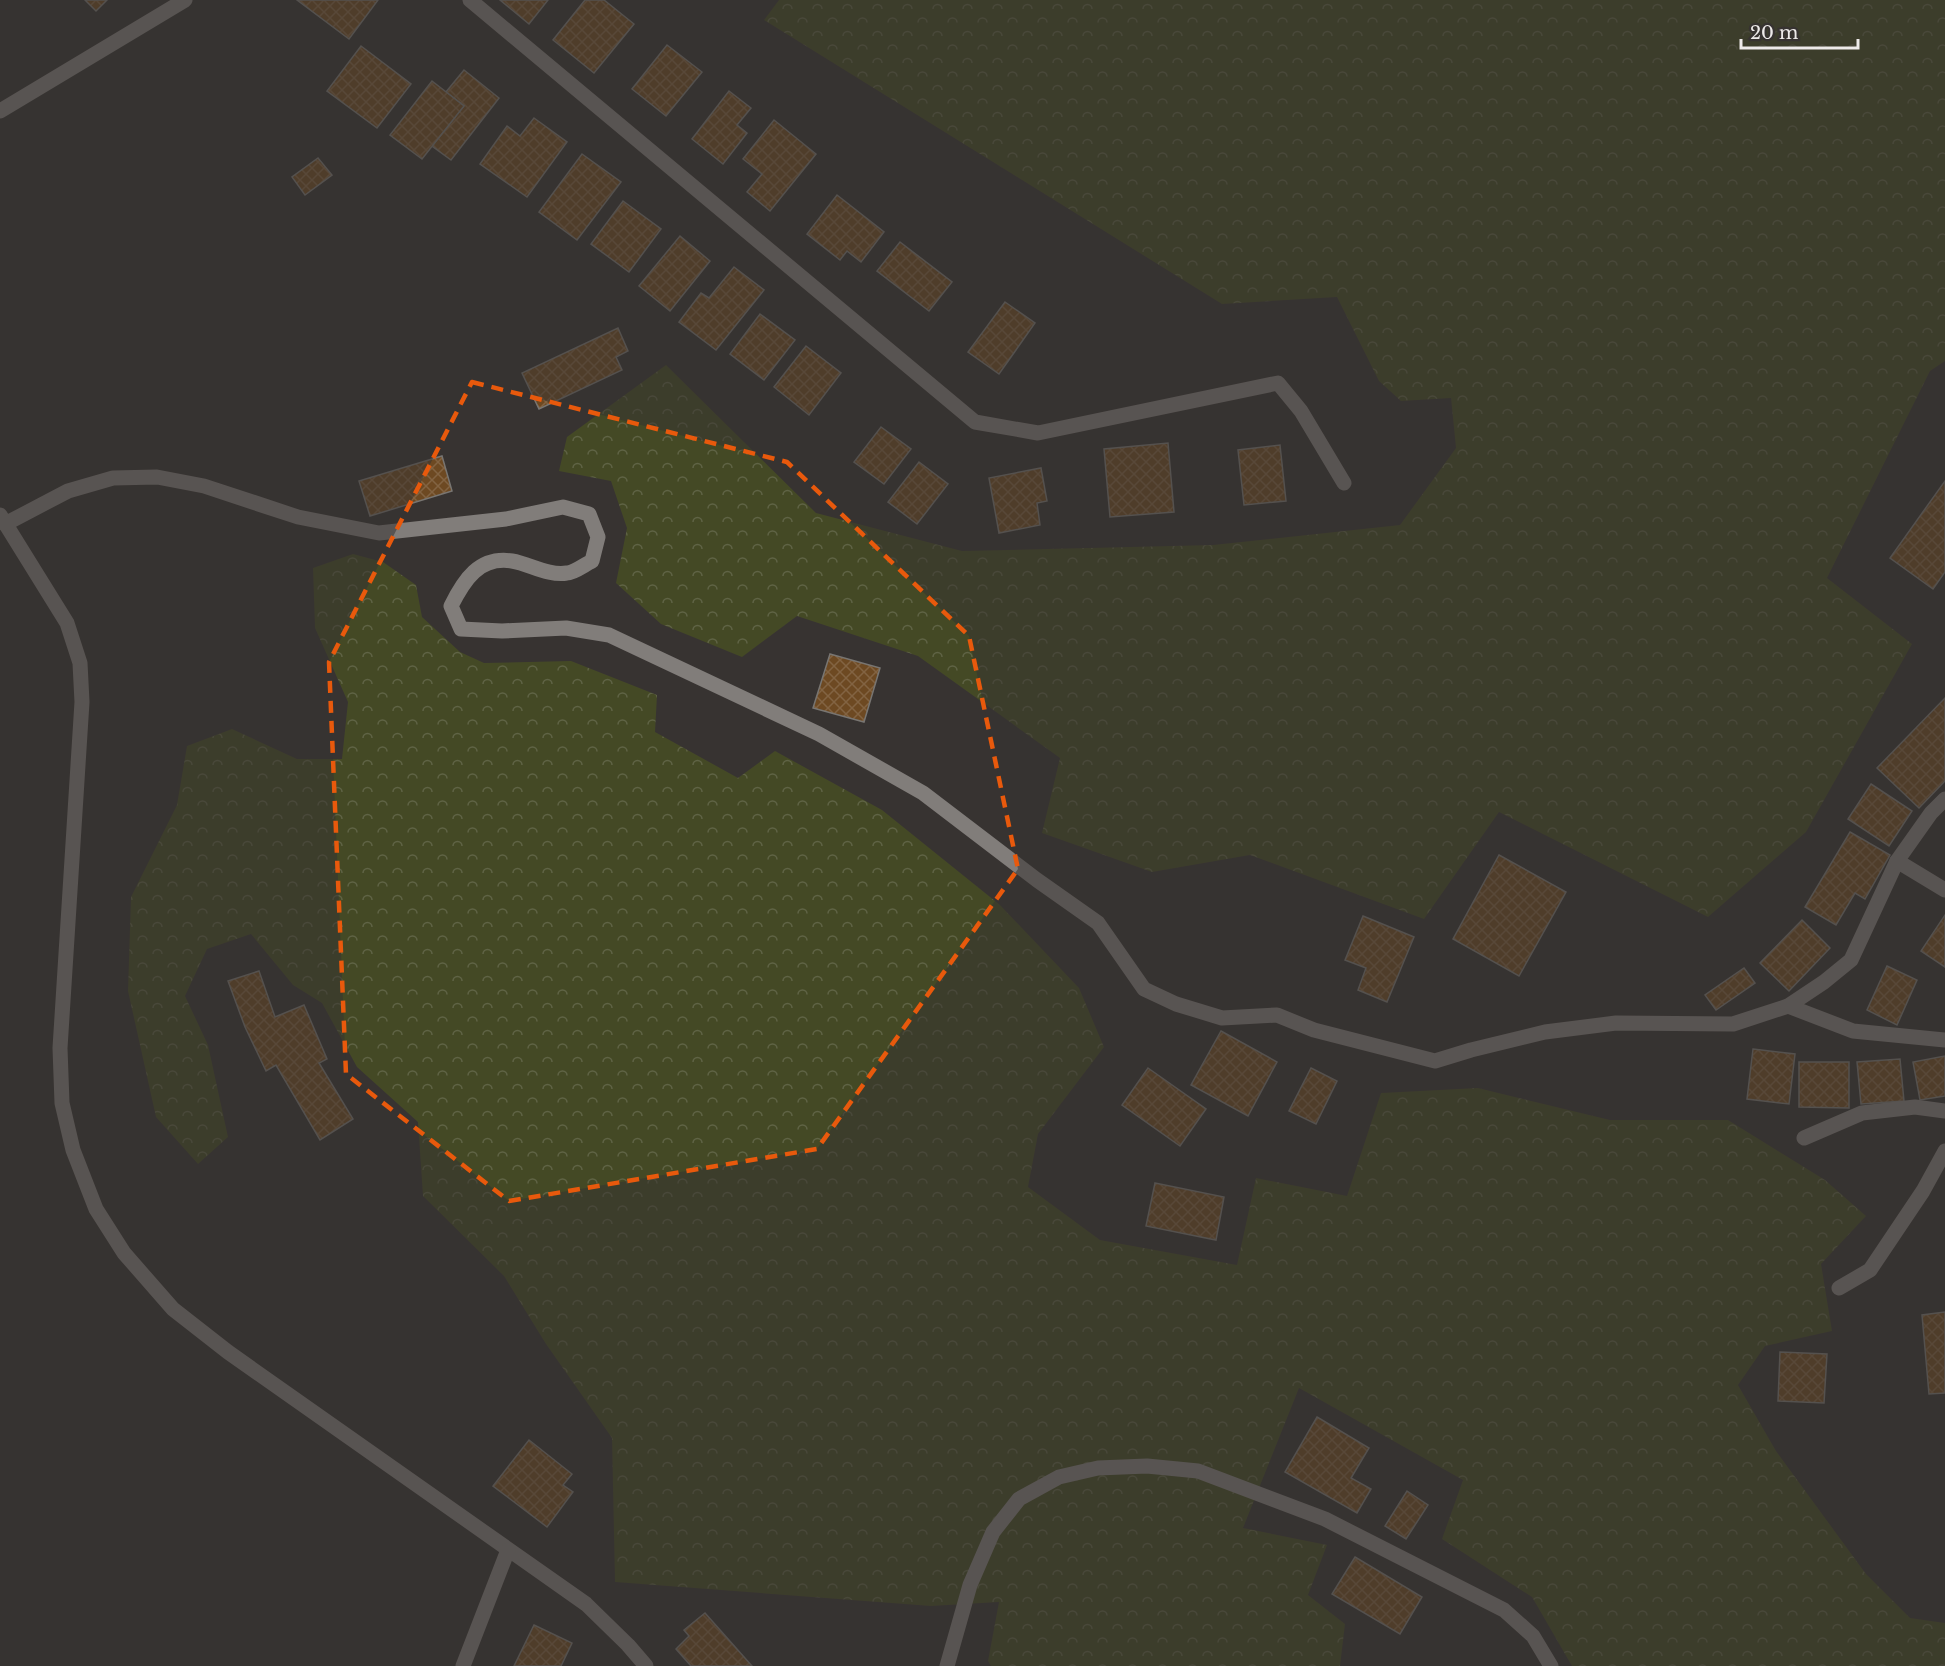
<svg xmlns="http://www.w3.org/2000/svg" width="1945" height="1666" font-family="'Libre Baskerville',serif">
  <defs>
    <pattern id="forest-crowns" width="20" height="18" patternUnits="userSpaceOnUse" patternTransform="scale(1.5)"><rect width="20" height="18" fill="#444925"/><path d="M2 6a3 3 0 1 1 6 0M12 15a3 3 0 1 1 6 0" fill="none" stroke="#5f6345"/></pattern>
    <pattern id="building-cross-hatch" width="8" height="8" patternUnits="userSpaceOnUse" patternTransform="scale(1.5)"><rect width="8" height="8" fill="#6d4922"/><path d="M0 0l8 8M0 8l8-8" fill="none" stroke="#826342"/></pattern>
  </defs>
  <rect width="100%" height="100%" fill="#373331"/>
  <g fill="url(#forest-crowns)">
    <polygon points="779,0 1945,0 1945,361 1930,371 1827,578 1912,644 1806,832 1708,917 1499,812 1424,919 1250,855 1152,872 1042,833 1060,758 918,656 797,616 742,657 661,624 616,583 627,528 611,481 559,471 567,437 666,365 816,513 962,551 1213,545 1400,525 1456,448 1451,398 1401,401 1379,381 1337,297 1222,304 764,20"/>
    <polygon points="353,554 383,562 416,585 422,617 460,652 484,663 571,661 657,695 655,732 738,778 775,751 882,810 1000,905 1079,988 1104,1047 1038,1134 1028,1187 1100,1240 1237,1265 1256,1178 1347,1196 1381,1093 1478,1088 1610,1120 1728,1120 1825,1180 1866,1216 1821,1264 1832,1331 1765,1346 1738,1385 1776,1451 1866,1574 1910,1618 1945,1623 1945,1666 1572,1666 1532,1597 1442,1539 1463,1480 1299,1388 1243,1528 1327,1545 1308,1595 1345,1624 1340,1666 991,1666 988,1661 999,1602 931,1606 615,1582 612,1438 546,1344 504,1276 423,1196 418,1122 357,1067 322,1003 293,985 251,934 207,949 185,996 208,1045 228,1137 198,1164 156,1117 128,991 131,897 177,805 187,746 232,729 297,759 342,759 348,702 315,628 313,568"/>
  </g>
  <g fill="url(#building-cross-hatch)" stroke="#787571" stroke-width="1.5">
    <polygon points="85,0 107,0 96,11"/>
    <polygon points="297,0 378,0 349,39"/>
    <polygon points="500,0 548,0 529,24"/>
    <polygon points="585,0 604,0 634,24 594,73 553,40"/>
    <polygon points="667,45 702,72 666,116 632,89"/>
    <polygon points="361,46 411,84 377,128 327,91"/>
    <polygon points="464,70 499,98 451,160 432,146 464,106 446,92"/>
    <polygon points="432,81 464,106 422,159 390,135"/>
    <polygon points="729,91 751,108 737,125 747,133 723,164 692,139"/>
    <polygon points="534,118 567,142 527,197 480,164 507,126 520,136"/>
    <polygon points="774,120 816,154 770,211 747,192 762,174 743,159"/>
    <polygon points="582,154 621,182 577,240 539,212"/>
    <polygon points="318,158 332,175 305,195 292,177"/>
    <polygon points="837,195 884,232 861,262 847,251 840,260 807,234"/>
    <polygon points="623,201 661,229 629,272 591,244"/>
    <polygon points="680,236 710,261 670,311 639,286"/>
    <polygon points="900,242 952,282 929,311 877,271"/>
    <polygon points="734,267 764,290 716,350 679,322 701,293 709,298"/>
    <polygon points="1005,302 1035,323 999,374 968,352"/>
    <polygon points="760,314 795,340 764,380 730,354"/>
    <polygon points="618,328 628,351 616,357 622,370 539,409 522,373"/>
    <polygon points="806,346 841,373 809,415 774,387"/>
    <polygon points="881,427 911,449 884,484 854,462"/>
    <polygon points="1168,443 1174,512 1110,517 1104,449"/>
    <polygon points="1280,445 1286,501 1244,505 1238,450"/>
    <polygon points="442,456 452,491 370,516 359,481"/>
    <polygon points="919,462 948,484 917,524 888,502"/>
    <polygon points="1041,468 1047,501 1037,503 1040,525 999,533 989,478"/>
    <polygon points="1945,481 1945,572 1933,589 1890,558"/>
    <polygon points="830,654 880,668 864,722 813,708"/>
    <polygon points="1945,698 1945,781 1919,808 1877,768"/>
    <polygon points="1871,784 1912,811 1889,846 1848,819"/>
    <polygon points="1850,832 1890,855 1865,899 1855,893 1836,925 1805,907"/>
    <polygon points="1499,855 1566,892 1519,976 1453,939"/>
    <polygon points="1945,915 1945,967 1921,951"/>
    <polygon points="1363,916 1414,937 1387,1002 1358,990 1366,968 1345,960"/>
    <polygon points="1802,920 1830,948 1789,991 1760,963"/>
    <polygon points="1887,966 1917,980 1897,1025 1867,1010"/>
    <polygon points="1744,968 1755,983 1716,1010 1705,995"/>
    <polygon points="259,971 275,1017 304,1005 327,1059 319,1063 353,1119 320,1140 276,1065 266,1071 245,1027 228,981"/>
    <polygon points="1221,1031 1277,1062 1248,1116 1191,1085"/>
    <polygon points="1753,1049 1795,1054 1789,1104 1747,1099"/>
    <polygon points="1945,1056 1945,1096 1920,1100 1913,1062"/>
    <polygon points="1900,1059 1904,1101 1861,1104 1857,1062"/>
    <polygon points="1799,1062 1849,1062 1849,1108 1799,1107"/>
    <polygon points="1148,1068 1206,1109 1180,1146 1122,1105"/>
    <polygon points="1311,1068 1337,1081 1316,1124 1289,1111"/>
    <polygon points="1155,1183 1224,1197 1216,1240 1146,1226"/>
    <polygon points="1945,1312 1945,1393 1929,1394 1922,1315"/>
    <polygon points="1780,1352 1827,1354 1824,1403 1778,1401"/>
    <polygon points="1317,1417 1369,1448 1351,1478 1371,1489 1357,1513 1285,1472"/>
    <polygon points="529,1440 572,1474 563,1485 573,1492 547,1527 493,1486"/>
    <polygon points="1407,1491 1428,1505 1406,1539 1385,1526"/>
    <polygon points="1355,1557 1422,1597 1400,1634 1332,1594"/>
    <polygon points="705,1613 752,1666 691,1666 676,1649 689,1636 684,1630"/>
    <polygon points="534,1625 572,1643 561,1666 514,1666"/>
  </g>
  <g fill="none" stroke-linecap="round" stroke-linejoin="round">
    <g stroke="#817d7a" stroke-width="15">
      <polyline points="470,0 975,422 1038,433 1278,383 1301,411 1344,483"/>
      <polyline points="0,111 185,0"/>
      <polyline points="0,515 67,623 80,663 82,702 60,1048 62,1103 73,1150 96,1209 124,1253 173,1309 228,1352 586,1604 628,1645 646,1666"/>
      <path d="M5,524L68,491L113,478L157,477L204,486L298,517L379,533L506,519L563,507L589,514L598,537L592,561C584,565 574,573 567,573C548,576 530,564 512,561C479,556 464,580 451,606L461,629L502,631L566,628L609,635L819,734L923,793L1037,880L1098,923L1144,989L1176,1004L1222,1018L1277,1015L1314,1030L1435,1061L1471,1050L1545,1032L1616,1023L1733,1024L1788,1006L1824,982L1851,960L1897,861L1931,813L1945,799"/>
      <polyline points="1897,861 1945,890"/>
      <polyline points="1788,1006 1853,1031 1945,1040"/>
      <polyline points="1804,1138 1862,1113 1915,1107 1945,1111"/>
      <polyline points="1839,1288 1870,1270 1923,1191 1945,1151"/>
      <polyline points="463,1666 508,1550"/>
      <polyline points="947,1666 970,1585 993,1532 1019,1499 1059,1477 1098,1468 1147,1466 1198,1471 1325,1519 1504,1610 1533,1636 1551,1666"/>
    </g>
  </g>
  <path d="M0 0H1945V1666H0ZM472,382L787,462L969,636L1018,869L817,1149L509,1201L346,1074L329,662Z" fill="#373331" fill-opacity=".55" fill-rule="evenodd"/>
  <path fill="none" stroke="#e8590c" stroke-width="4.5" stroke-dasharray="12 8" stroke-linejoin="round" d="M472,382L787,462L969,636L1018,869L817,1149L509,1201L346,1074L329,662Z"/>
  <path d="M1741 39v9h117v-9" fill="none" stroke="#edeae9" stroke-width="3"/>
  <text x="1750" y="39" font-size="18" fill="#edeae9" stroke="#373331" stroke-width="4.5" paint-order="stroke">20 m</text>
</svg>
